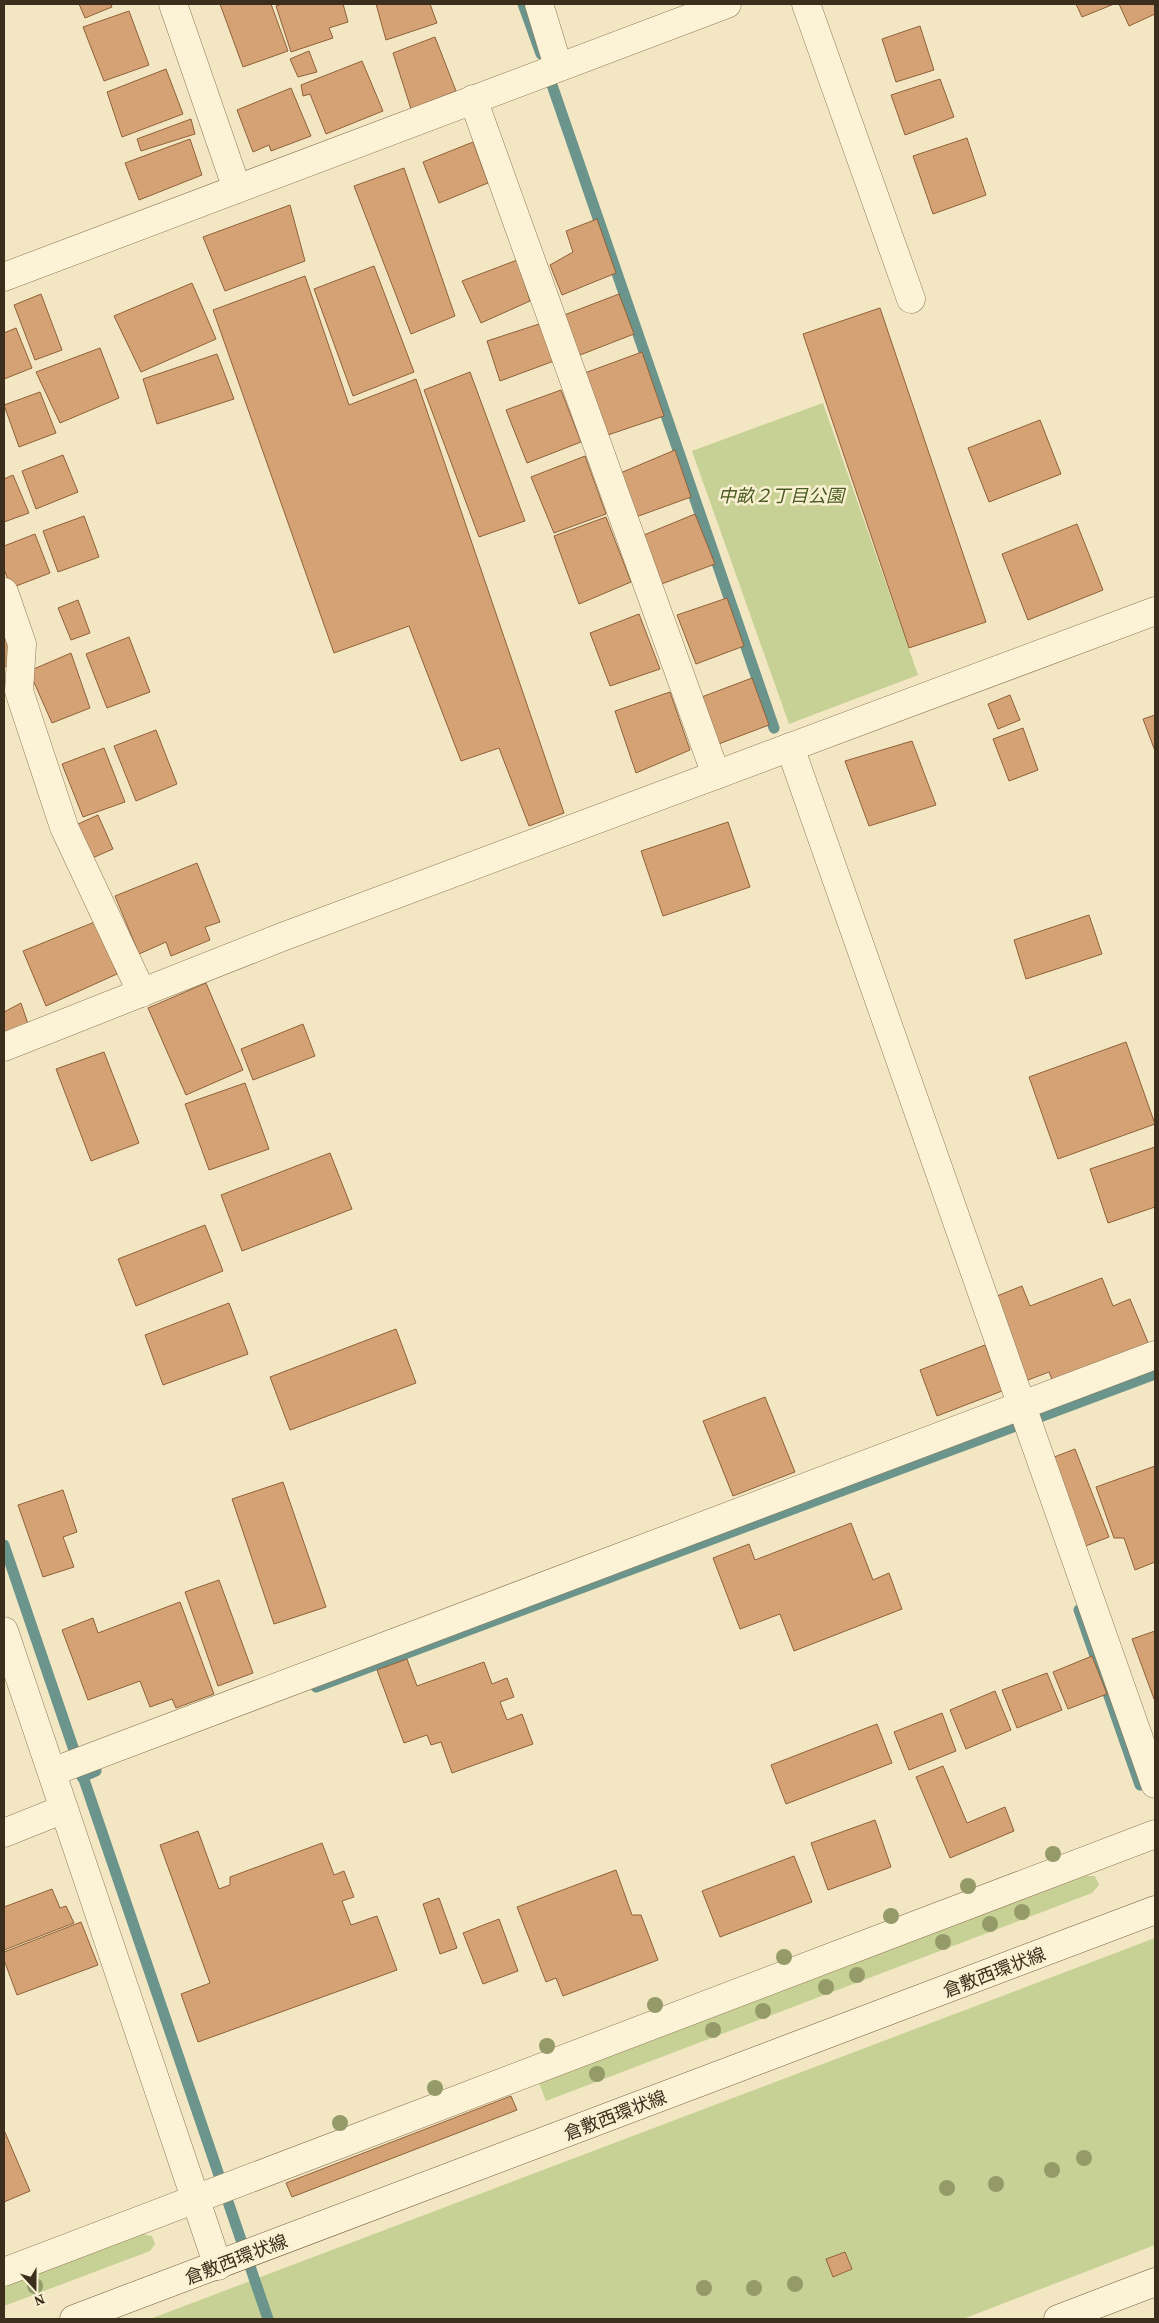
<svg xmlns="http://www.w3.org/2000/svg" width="1159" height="2323" font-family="'Source Serif 4','Noto Sans JP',serif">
  <rect width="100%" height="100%" fill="#f2e7c2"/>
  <g fill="#c7d195">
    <polygon points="823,403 918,675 789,724 692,451"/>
    <polygon points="1086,1876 1095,1876 1099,1885 1092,1893 546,2101 539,2083"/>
    <polygon points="1155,1938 1155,2245 963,2319 150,2319"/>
    <polygon points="143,2234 152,2236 155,2244 150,2251 4,2306 4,2287"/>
  </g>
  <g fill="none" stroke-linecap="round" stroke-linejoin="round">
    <g stroke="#6a948c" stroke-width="11">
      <polyline points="523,4 541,54"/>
      <polyline points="552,85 774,728"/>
      <polyline points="4,1545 268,2319"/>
      <polyline points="1079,1610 1140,1785"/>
      <polyline points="316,1687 1155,1374"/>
      <polyline points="82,1777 96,1771"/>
    </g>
  </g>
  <g fill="#d4a274" stroke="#90613a">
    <polygon points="79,4 111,4 112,7 85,18"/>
    <polygon points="220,4 271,4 288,51 243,67"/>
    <polygon points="282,4 343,4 348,22 329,28 333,38 291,52 276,6"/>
    <polygon points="376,4 430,4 437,23 386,40"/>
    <polygon points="1076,4 1114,4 1082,17"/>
    <polygon points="1119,4 1155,4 1155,14 1129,26"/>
    <polygon points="129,11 149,65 104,81 83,27"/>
    <polygon points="920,26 934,70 896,82 882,39"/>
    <polygon points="435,37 456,91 411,109 393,53"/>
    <polygon points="309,51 317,72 298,77 290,59"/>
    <polygon points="362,61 383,111 326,134 310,94 303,96 301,85"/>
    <polygon points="166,69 183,114 122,137 107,92"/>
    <polygon points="940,79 954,117 905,135 891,95"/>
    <polygon points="291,88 311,136 271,151 269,145 253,152 237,110"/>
    <polygon points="191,119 195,134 141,151 137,139"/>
    <polygon points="967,138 986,195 933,214 913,156"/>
    <polygon points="190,139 202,175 139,200 125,163"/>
    <polygon points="473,142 488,183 439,203 423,162"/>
    <polygon points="404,168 455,316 411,334 354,186"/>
    <polygon points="290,205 305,261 225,291 203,237"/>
    <polygon points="597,219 616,273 562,295 550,265 573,252 566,231"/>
    <polygon points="517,260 530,301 481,323 462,281"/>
    <polygon points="374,266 414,372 353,396 314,289"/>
    <polygon points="305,276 349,405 416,379 564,813 529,826 499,748 461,761 409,626 334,653 213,310"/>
    <polygon points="192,283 216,339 141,372 114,316"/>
    <polygon points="41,294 62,350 35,360 14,305"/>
    <polygon points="619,294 634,334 575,357 559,317"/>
    <polygon points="880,308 986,622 909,648 803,334"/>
    <polygon points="539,324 554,361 500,381 487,341"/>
    <polygon points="16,328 32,368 4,379 4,333"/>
    <polygon points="100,348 119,398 60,423 36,372"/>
    <polygon points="642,352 664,416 605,436 582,374"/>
    <polygon points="217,354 234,399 157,424 143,379"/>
    <polygon points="470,372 525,521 479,537 424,390"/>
    <polygon points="561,390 581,442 527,463 506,410"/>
    <polygon points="40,392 56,433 19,447 4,405"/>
    <polygon points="1040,420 1061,474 989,502 968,448"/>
    <polygon points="675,450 691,497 636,517 618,474"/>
    <polygon points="63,455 78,492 36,509 22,471"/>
    <polygon points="585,456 606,514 554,533 531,477"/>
    <polygon points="13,475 29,513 4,522 4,479"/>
    <polygon points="695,514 715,564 659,585 639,537"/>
    <polygon points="84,516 99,557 58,572 43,531"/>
    <polygon points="606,517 631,582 579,604 554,536"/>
    <polygon points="1077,524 1103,590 1028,620 1002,554"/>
    <polygon points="35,534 50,573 11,588 4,569 4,546"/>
    <polygon points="727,598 744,646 696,664 677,615"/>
    <polygon points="78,600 90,633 71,640 58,608"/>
    <polygon points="639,614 660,669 610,686 590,633"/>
    <polygon points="4,630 16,662 4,667"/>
    <polygon points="129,637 150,692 107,708 86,654"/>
    <polygon points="71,653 90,708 52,723 29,671"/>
    <polygon points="752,678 769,725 716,745 699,698"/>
    <polygon points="670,692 690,750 636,773 615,711"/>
    <polygon points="1010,695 1020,720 998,729 988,704"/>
    <polygon points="1155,715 1155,751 1143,719"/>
    <polygon points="1023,728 1038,770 1009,781 993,739"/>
    <polygon points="156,730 177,784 136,801 114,746"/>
    <polygon points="912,741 936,805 869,826 845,761"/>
    <polygon points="104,748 125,802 83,817 62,764"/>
    <polygon points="98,815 113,849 90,859 78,824"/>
    <polygon points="728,822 750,887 663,916 641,851"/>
    <polygon points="197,863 220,922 205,927 210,940 171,956 166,942 139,954 115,896"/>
    <polygon points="1089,915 1102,954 1026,979 1014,940"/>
    <polygon points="97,921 117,974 46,1006 23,951"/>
    <polygon points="206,983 243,1070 186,1095 148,1008"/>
    <polygon points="21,1003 30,1030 4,1040 4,1012"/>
    <polygon points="303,1024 315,1056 253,1080 241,1049"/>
    <polygon points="1126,1042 1155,1124 1058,1159 1029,1077"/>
    <polygon points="104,1052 139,1143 91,1161 56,1069"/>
    <polygon points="245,1083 269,1149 209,1170 185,1104"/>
    <polygon points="1155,1147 1155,1207 1108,1223 1090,1169"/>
    <polygon points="330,1153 352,1209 242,1251 221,1195"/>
    <polygon points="205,1225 223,1271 136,1306 118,1259"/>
    <polygon points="1102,1278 1113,1306 1130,1299 1149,1345 1053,1382 1049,1372 1020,1383 987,1300 1022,1286 1030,1306"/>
    <polygon points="229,1303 248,1354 163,1385 145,1335"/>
    <polygon points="396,1329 416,1383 290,1430 270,1377"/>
    <polygon points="985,1345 1002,1391 937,1416 920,1370"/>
    <polygon points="765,1397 795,1472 733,1496 703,1421"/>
    <polygon points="1075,1449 1109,1537 1083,1547 1049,1459"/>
    <polygon points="1155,1466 1155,1562 1135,1570 1124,1538 1114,1538 1096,1487"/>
    <polygon points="283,1482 326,1607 274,1624 232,1499"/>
    <polygon points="63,1490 77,1532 63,1537 74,1567 43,1577 18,1505"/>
    <polygon points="851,1523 873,1580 889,1573 902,1609 794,1651 780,1614 740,1629 713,1558 749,1544 755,1560"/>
    <polygon points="219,1580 253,1673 218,1686 185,1592"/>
    <polygon points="180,1602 214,1694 176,1708 172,1699 150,1707 140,1681 88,1700 62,1630 93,1618 98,1633"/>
    <polygon points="1155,1631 1155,1698 1154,1699 1132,1639"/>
    <polygon points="1092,1656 1107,1694 1068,1709 1053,1672"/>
    <polygon points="407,1659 417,1686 484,1662 492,1684 507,1678 514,1697 500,1702 507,1720 522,1714 533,1744 452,1773 441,1742 431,1745 427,1735 404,1743 377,1670"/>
    <polygon points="1047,1673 1062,1710 1017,1728 1002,1690"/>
    <polygon points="995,1691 1011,1730 966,1749 950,1710"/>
    <polygon points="942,1713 956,1751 909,1770 894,1732"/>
    <polygon points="877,1724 892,1763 786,1804 771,1765"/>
    <polygon points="943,1766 967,1823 1005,1807 1014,1831 950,1858 916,1777"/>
    <polygon points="875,1820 891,1867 828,1890 811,1843"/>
    <polygon points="198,1831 219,1889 230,1885 230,1877 322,1843 334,1875 344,1871 354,1897 342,1901 351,1925 377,1916 397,1970 198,2042 181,1994 210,1983 160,1845"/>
    <polygon points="794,1856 812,1902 720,1937 702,1891"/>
    <polygon points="616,1870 632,1915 641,1915 658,1960 563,1996 556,1978 546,1982 517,1907"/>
    <polygon points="52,1889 60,1908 66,1906 74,1923 4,1950 4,1907"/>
    <polygon points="439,1898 457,1948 440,1954 423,1904"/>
    <polygon points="499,1919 518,1971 483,1984 463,1933"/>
    <polygon points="81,1922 98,1965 17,1995 4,1960 4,1952"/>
    <polygon points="511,2096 517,2110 292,2197 286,2183"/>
    <polygon points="4,2130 30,2191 4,2202"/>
    <polygon points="845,2252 852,2269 833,2277 826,2259"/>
  </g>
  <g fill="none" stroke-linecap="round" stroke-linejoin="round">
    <defs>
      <g id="street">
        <polyline points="173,4 237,189"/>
        <polyline points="539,4 558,66"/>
        <polyline points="806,4 911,299"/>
        <polyline points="473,99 716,775"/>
        <polyline points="4,277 727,4"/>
        <polyline points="4,592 22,644 19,691 64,827 142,993"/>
        <polyline points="790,747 1155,1784"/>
        <polyline points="4,1047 282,937 1155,611"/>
        <polyline points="4,1631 218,2266"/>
        <polyline points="52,1772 1155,1355"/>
        <polyline points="4,1833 64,1809"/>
        <polyline points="4,2272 1155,1834"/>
      </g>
      <g id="secondary">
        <polyline points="74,2319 1155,1910"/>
        <polyline points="1058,2319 1155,2282"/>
      </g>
    </defs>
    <use href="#street" stroke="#8e7857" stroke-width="29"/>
    <use href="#secondary" stroke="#70583a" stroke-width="29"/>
    <use href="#street" stroke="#fcf3d6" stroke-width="28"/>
    <use href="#secondary" stroke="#fcf3d6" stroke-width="28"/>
  </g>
  <g fill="#959a69">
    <circle cx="1053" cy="1854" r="8"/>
    <circle cx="968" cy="1886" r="8"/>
    <circle cx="1022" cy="1912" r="8"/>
    <circle cx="891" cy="1916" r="8"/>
    <circle cx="990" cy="1924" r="8"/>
    <circle cx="943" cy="1942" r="8"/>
    <circle cx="784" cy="1957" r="8"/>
    <circle cx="857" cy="1975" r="8"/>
    <circle cx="826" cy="1987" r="8"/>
    <circle cx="655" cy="2005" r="8"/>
    <circle cx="763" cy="2011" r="8"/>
    <circle cx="713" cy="2030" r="8"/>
    <circle cx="547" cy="2046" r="8"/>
    <circle cx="597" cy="2074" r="8"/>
    <circle cx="435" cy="2088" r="8"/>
    <circle cx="340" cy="2123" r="8"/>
    <circle cx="1084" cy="2158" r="8"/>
    <circle cx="1052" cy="2170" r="8"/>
    <circle cx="996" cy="2184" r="8"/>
    <circle cx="947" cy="2188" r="8"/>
    <circle cx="795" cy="2284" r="8"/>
    <circle cx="35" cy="2286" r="8"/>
    <circle cx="704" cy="2288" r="8"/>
    <circle cx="754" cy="2288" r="8"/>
  </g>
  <g text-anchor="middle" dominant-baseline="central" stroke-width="5" stroke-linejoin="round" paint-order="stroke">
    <g font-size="18" font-style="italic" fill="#495b21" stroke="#f9f0d2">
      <text x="781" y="495">中畝２丁目公園</text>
    </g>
    <g font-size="18" fill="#3c2e1d" stroke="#f9f0d2">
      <text transform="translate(994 1972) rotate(-21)">倉敷西環状線</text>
      <text transform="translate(615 2115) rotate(-21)">倉敷西環状線</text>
      <text transform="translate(236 2259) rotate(-21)">倉敷西環状線</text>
    </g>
  </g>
  <rect width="1159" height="2323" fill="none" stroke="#3c2e1d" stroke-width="10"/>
  <g transform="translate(35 2288) rotate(159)" stroke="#f9f0d2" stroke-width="4" paint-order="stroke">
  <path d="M0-4L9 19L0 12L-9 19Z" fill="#3c2e1d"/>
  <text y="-8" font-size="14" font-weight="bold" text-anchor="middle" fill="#3c2e1d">N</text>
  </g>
</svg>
